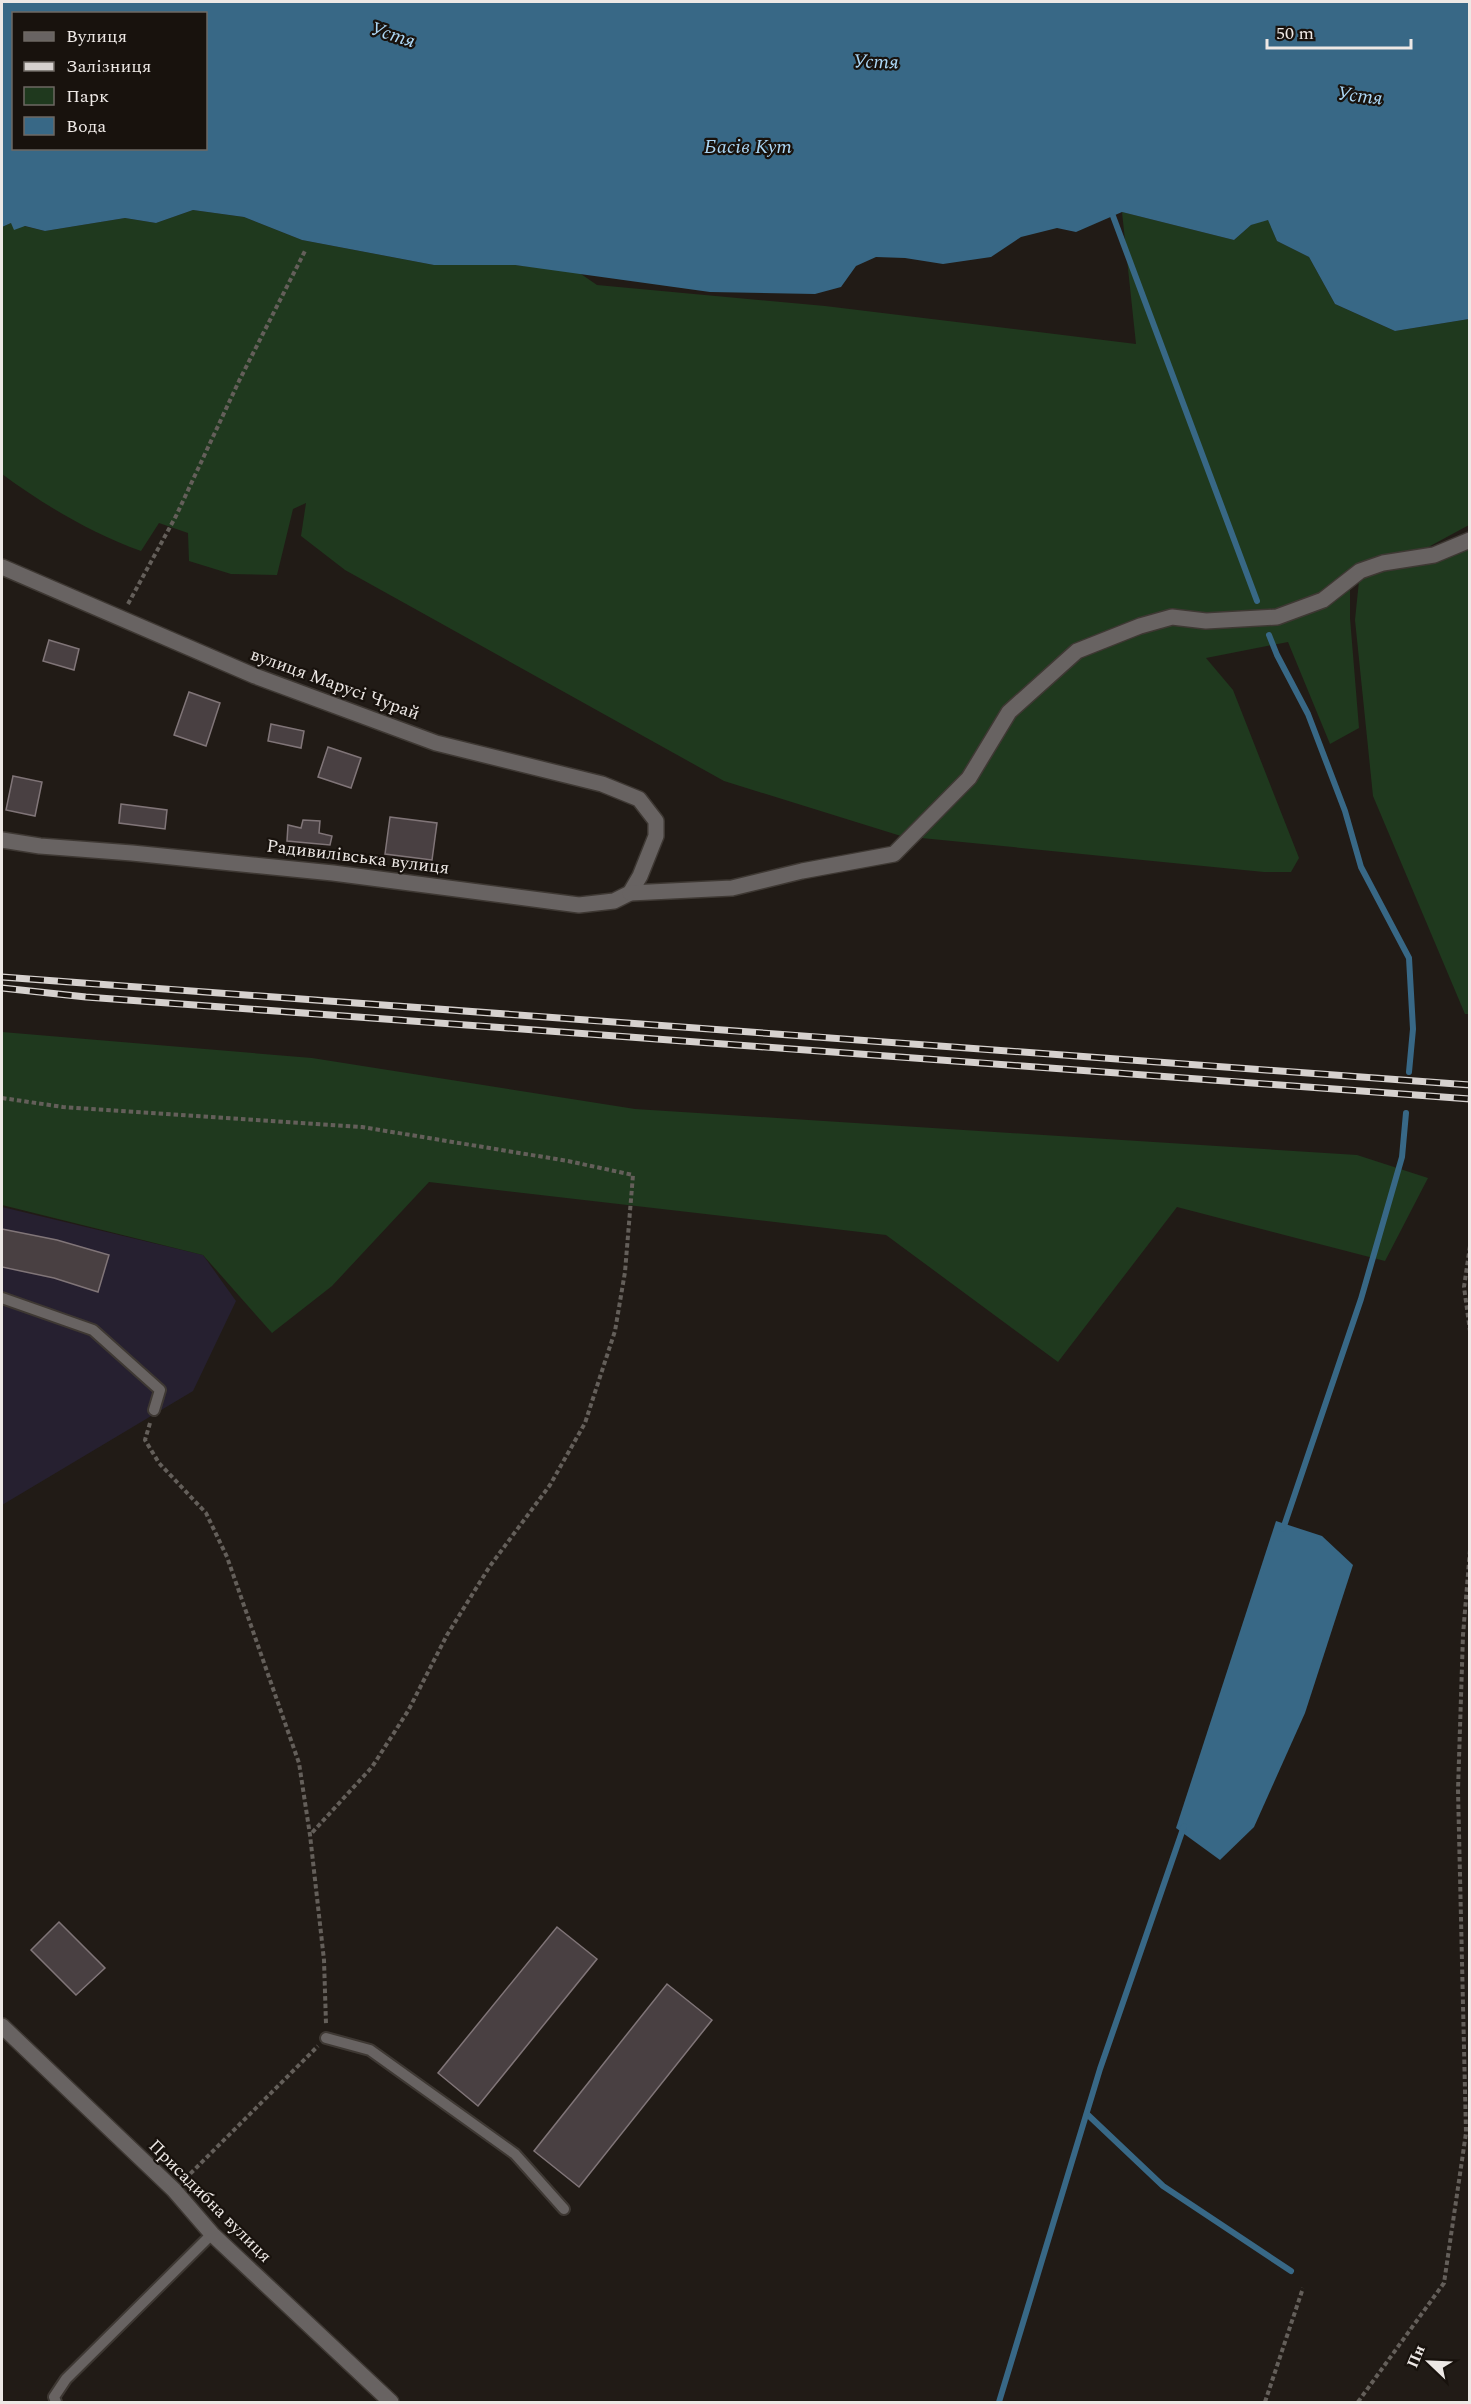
<svg xmlns="http://www.w3.org/2000/svg" width="1471" height="2404" font-family="Spectral,serif">
  <rect width="100%" height="100%" fill="#211b16"/>
  <polygon fill="#262030" points="2,1207 203,1255 236,1301 193,1391 2,1505"/>
  <g fill="#1f391e">
    <path d="M193,210L244,217L302,240L434,265H515L578,272L597,285L825,306L1136,344L1122,212L1234,240L1251,225L1268,219L1277,241L1309,257L1335,304L1395,331L1469,319V525L1421,551L1364,561L1350,571V618L1359,728L1330,744L1288,642L1206,658L1233,690L1299,858L1291,872H1264L901,836L724,781L345,570L301,536L306,503L293,509L277,575L231,574L189,561L188,533L159,523L141,551C91,533 44,505 2,474V227L11,223L45,231L125,218L156,223Z"/>
    <polygon points="1469,540 1469,1014 1465,1014 1373,796 1355,620 1360,571"/>
    <polygon points="2,1032 312,1058 635,1109 1357,1155 1428,1178 1385,1261 1177,1207 1058,1362 886,1235 429,1182 332,1286 272,1333 203,1255 2,1205"/>
  </g>
  <g fill="#386886" fill-rule="evenodd">
    <path d="M2,2H1469V319L1395,331L1335,304L1309,257L1277,241L1268,220L1251,225L1234,240L1122,212L1076,232L1057,228L1021,237L991,257L943,264L905,258L876,257L856,266L841,287L815,294L710,292L515,265H434L302,240L244,217L193,210L156,223L125,218L45,231L25,226L14,230L11,223L2,227ZM14,14H206V148H14Z"/>
    <polygon points="1276,1521 1322,1536 1353,1565 1305,1713 1254,1827 1220,1860 1176,1828"/>
  </g>
  <g fill="none" stroke-linecap="round" stroke-linejoin="round">
    <g stroke="#386886" stroke-width="6">
      <polyline points="1113,216 1257,601"/>
      <polyline points="1269,635 1277,655 1308,714 1345,811 1361,867 1409,958 1413,1029 1409,1072"/>
      <polyline points="1283,1529 1361,1299 1402,1157 1406,1113"/>
      <polyline points="1087,2114 1163,2186 1291,2271"/>
      <polyline points="999,2402 1100,2069 1184,1826"/>
    </g>
  </g>
  <g fill="#494042" stroke="#807578" stroke-width="1.5">
    <polygon points="49,640 79,649 74,670 43,661"/>
    <polygon points="189,692 220,703 206,746 174,735"/>
    <polygon points="271,724 304,731 301,748 268,741"/>
    <polygon points="328,747 361,758 351,788 318,777"/>
    <polygon points="13,776 42,782 35,816 6,810"/>
    <polygon points="121,804 167,810 165,829 119,823"/>
    <polygon points="390,817 437,823 432,860 385,854"/>
    <polygon points="303,820 320,821 319,833 332,836 330,845 287,841 288,825 301,828"/>
    <polygon points="2,1229 57,1240 109,1255 98,1292 54,1278 2,1267"/>
    <polygon points="59,1922 105,1968 76,1995 31,1950"/>
    <polygon points="557,1927 597,1959 478,2106 438,2073"/>
    <polygon points="667,1984 712,2020 579,2187 534,2151"/>
  </g>
  <g fill="none" stroke-linecap="round" stroke-linejoin="round">
    <defs>
      <g id="lane">
        <polyline points="2,1298 93,1330 160,1390 154,1410"/>
        <polyline points="326,2038 370,2050 515,2154 564,2209"/>
        <polyline points="56,2402 54,2397 66,2379 212,2234"/>
      </g>
      <g id="street">
        <polyline points="2,567 255,676 436,743 602,784 639,799 656,821 656,836 640,876 630,893 614,901 579,905 333,873 132,853 40,846 2,840"/>
        <polyline points="630,893 732,888 802,871 894,854 969,778 1009,712 1077,651 1140,626 1172,617 1206,621 1277,617 1323,600 1360,571 1383,563 1434,555 1470,540"/>
        <polyline points="2,2026 174,2190 212,2234 391,2402"/>
      </g>
    </defs>
    <use href="#lane" stroke="#3e3833" stroke-width="14"/>
    <use href="#street" stroke="#3e3833" stroke-width="18"/>
    <g stroke="#645f5a" stroke-width="4" stroke-dasharray="4.5 3" stroke-linecap="butt">
      <polyline points="128,604 176,516 239,381 305,251"/>
      <polyline points="2,1098 63,1107 362,1127 568,1161 633,1175 625,1272 615,1331 585,1423 550,1485 490,1566 447,1635 408,1711 372,1767 310,1835"/>
      <polyline points="1470,1246 1464,1287 1470,1331"/>
      <polyline points="150,1423 145,1440 159,1463 206,1513 227,1557 299,1763 310,1835 324,1960 326,2024"/>
      <polyline points="185,2179 318,2046"/>
      <polyline points="1265,2402 1303,2288"/>
      <polyline points="1358,2402 1444,2283 1466,2133 1458,1790 1463,1635 1470,1550"/>
    </g>
    <use href="#lane" stroke="#686362" stroke-width="10"/>
    <use href="#street" stroke="#686362" stroke-width="15"/>
    <defs>
      <g id="rail">
        <polyline points="2,977 1470,1085"/>
        <polyline points="2,988 86,997 1470,1099"/>
      </g>
    </defs>
    <use href="#rail" stroke="#d6d1ce" stroke-width="7"/>
    <use href="#rail" stroke="#18120d" stroke-width="4.5" stroke-dasharray="14" stroke-linecap="butt"/>
  </g>
  <g text-anchor="middle" dominant-baseline="central" stroke-width="4.5" stroke-linejoin="round" paint-order="stroke">
    <g font-size="18" fill="#ede8e5" stroke="#18120d">
      <text transform="translate(335 684) rotate(20)">вулиця Марусі Чурай</text>
      <text transform="translate(358 857) rotate(7)">Радивилівська вулиця</text>
      <text transform="translate(210 2201) rotate(45)">Присадибна вулиця</text>
    </g>
    <g font-size="20" font-style="italic" fill="#acd7f5" stroke="#18120d">
      <text transform="translate(393 35) rotate(18)">Устя</text>
      <text transform="translate(876 62) rotate(1)">Устя</text>
      <text transform="translate(1360 96) rotate(7)">Устя</text>
      <text x="748" y="147">Басів Кут</text>
    </g>
  </g>
  <rect width="1471" height="2404" fill="none" stroke="#ede8e5" stroke-width="6"/>
  <rect x="12" y="12" width="195" height="138" fill="#18120d" stroke="#6d6863" stroke-width="1.5"/>
  <rect x="24" y="32" width="30" height="9" fill="#686362" stroke="#6d6863" stroke-width="1.5"/>
  <text x="66" y="42" font-size="18" fill="#ede8e5">Вулиця</text>
  <rect x="24" y="62" width="30" height="9" fill="#d6d1ce" stroke="#6d6863" stroke-width="1.5"/>
  <text x="66" y="72" font-size="18" fill="#ede8e5">Залізниця</text>
  <rect x="24" y="87" width="30" height="18" fill="#1f391e" stroke="#6d6863" stroke-width="1.5"/>
  <text x="66" y="102" font-size="18" fill="#ede8e5">Парк</text>
  <rect x="24" y="117" width="30" height="18" fill="#386886" stroke="#6d6863" stroke-width="1.5"/>
  <text x="66" y="132" font-size="18" fill="#ede8e5">Вода</text>
  <g transform="translate(1429 2362) rotate(293)" stroke="#18120d" stroke-width="4.5" paint-order="stroke">
  <path d="M0-4.5L10 22L0 15L-10 22Z" fill="#ede8e5"/>
  <text y="-9" font-size="16" font-weight="bold" text-anchor="middle" fill="#ede8e5">Пн</text>
  </g>
  <path d="M1267 39v9h144v-9" fill="none" stroke="#ede8e5" stroke-width="3"/>
  <text x="1276" y="39" font-size="18" fill="#ede8e5" stroke="#18120d" stroke-width="4.5" paint-order="stroke">50 m</text>
</svg>
